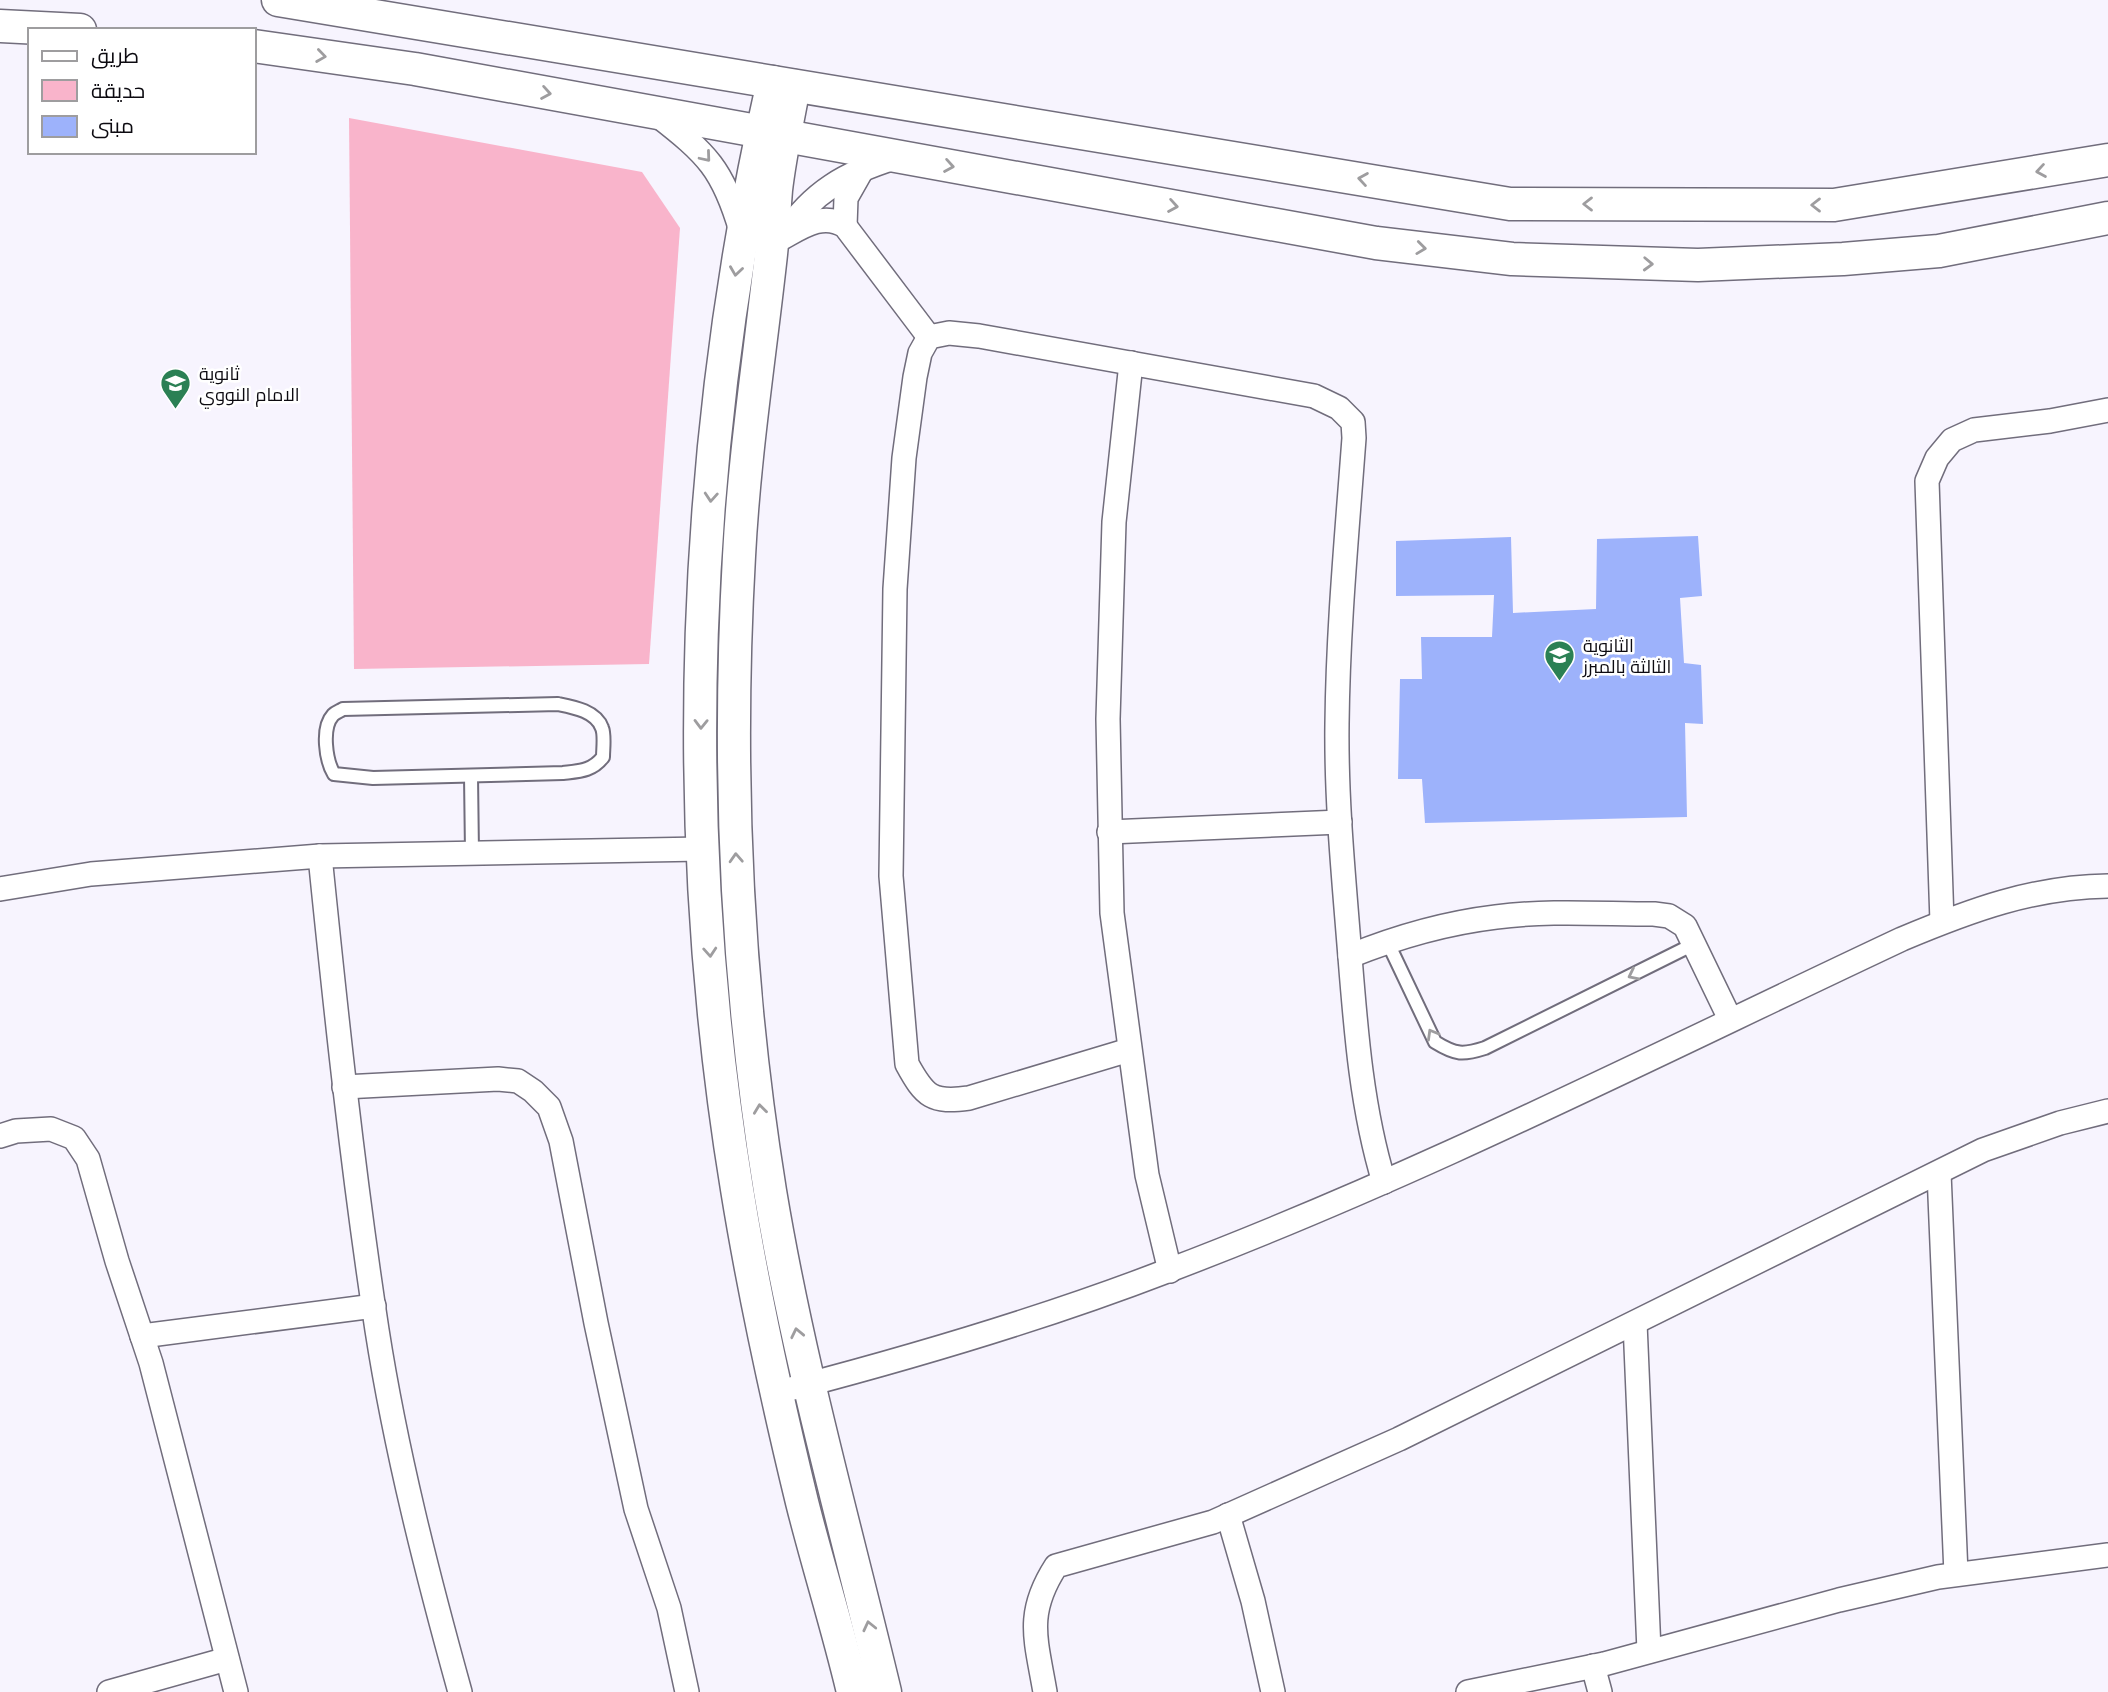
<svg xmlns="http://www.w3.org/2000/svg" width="2108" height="1692" font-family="Montserrat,Cairo,sans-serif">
  <rect width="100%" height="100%" fill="#f7f4fe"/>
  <polygon fill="#f9b4cb" points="349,118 642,172 680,228 649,664 354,669"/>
  <polygon fill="#9db2fb" points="1698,536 1702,596 1680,598 1684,663 1701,665 1703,724 1685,723 1687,817 1425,823 1422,779 1398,779 1400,679 1422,679 1421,637 1492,637 1494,595 1396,596 1396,541 1511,537 1513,613 1596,609 1597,539"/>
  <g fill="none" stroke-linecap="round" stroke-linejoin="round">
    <defs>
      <g id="lane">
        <path d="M558,704C573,707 596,711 602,728C605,735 603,749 603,757C592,771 580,771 563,773L373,778L334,774C326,761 321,728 333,715C336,712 340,711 343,709Z"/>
        <polyline points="471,776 472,853"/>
        <path d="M1387,941L1435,1042C1456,1055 1463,1055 1485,1048L1694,944"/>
      </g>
      <g id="street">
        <path d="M657,115C707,154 723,169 741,231"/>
        <polyline points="845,226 846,198 863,168"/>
        <path d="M784,235C812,192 846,173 894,158"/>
        <path d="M782,238C802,227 823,212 845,226L929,337"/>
        <polyline points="1131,363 1114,522 1108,719 1112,913 1147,1175 1170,1271"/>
        <polyline points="1109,832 1340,822"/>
        <path d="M320,856C336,1014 353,1173 377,1330C396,1452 427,1573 460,1692"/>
        <polyline points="0,889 91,874 320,856 702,849"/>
        <polyline points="1942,922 1927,481 1937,458 1952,440 1974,430 2050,421 2108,410"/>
        <path d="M1350,956C1397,937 1446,923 1496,917C1548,910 1602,914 1654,914L1669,916L1685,926L1730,1019"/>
        <path d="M1129,1050L969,1098C932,1103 925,1097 907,1064L891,876L895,589L904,458L915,377L920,353L929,337L949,333L979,336L1314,396L1339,408L1353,422L1354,438C1347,533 1338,628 1337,724C1336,802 1344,880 1350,957C1356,1033 1362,1110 1384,1182"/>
        <polyline points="344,1087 498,1079 518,1081 533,1091 549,1107 561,1141 596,1323 636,1509 669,1608 687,1692"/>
        <polyline points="0,1136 16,1131 51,1129 74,1138 88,1159 117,1261 151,1363 236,1692"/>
        <polyline points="1939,1173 1956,1574"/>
        <polyline points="1635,1323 1649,1651"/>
        <polyline points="142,1336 374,1306"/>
        <path d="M794,1388C920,1355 1045,1318 1167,1271C1418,1176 1659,1053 1902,939C1971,910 2033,887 2108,886"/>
        <polyline points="1228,1515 1253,1601 1273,1692"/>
        <polyline points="1593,1666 1600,1692"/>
        <polyline points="109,1692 227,1659"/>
        <path d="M1045,1692C1036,1639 1025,1614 1056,1566L1213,1522L1399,1439L1983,1150L2060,1123L2108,1111"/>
        <polyline points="1468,1692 1604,1664 1839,1600 1938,1577 2108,1555"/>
      </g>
      <g id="secondary">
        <polyline points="278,0 1510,204 1834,205 2108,160"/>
        <polyline points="0,26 80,30"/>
        <polyline points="254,46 415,69 1376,243 1512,259 1698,265 1843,259 1939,251 2108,218"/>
        <path d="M773,82C691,443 677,823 737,1189C754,1294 777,1399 802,1502C818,1566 838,1628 853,1692"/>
        <path d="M794,86C788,120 780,155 776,190C774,215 773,239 770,263C759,361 744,458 739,556C727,768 736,981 770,1191C798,1360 845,1525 885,1692"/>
      </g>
    </defs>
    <use href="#lane" stroke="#716d7c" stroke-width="16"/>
    <use href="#street" stroke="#716d7c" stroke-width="26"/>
    <use href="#secondary" stroke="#716d7c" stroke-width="35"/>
    <use href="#lane" stroke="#fff" stroke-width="12"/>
    <use href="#street" stroke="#fff" stroke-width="23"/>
    <use href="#secondary" stroke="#fff" stroke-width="32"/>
  </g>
  <defs><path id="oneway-chevron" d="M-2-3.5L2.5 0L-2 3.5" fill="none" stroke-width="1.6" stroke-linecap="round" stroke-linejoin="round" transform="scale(1.75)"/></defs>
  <g stroke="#9e9d9f">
    <use href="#oneway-chevron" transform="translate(321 56) rotate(8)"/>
    <use href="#oneway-chevron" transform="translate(546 93) rotate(10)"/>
    <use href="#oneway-chevron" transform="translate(706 157) rotate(50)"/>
    <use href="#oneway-chevron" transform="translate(949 166) rotate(10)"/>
    <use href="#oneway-chevron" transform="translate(2041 171) rotate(171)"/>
    <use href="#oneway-chevron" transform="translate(1363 179) rotate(-171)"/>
    <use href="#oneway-chevron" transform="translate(1588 204) rotate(-180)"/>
    <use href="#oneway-chevron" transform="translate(1816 205) rotate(-180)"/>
    <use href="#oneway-chevron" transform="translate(1173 206) rotate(10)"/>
    <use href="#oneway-chevron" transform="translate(1421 248) rotate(7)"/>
    <use href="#oneway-chevron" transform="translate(1648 264) rotate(2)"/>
    <use href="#oneway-chevron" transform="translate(736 271) rotate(98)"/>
    <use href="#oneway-chevron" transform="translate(711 497) rotate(94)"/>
    <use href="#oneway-chevron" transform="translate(701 724) rotate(91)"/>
    <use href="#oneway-chevron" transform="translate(736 858) rotate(-93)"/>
    <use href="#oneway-chevron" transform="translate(710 952) rotate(86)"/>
    <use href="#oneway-chevron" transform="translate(1633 975) rotate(154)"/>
    <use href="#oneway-chevron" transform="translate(1432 1034) rotate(-120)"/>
    <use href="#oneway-chevron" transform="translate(760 1109) rotate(-97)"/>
    <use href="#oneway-chevron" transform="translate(797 1333) rotate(-102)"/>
    <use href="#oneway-chevron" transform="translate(869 1626) rotate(-103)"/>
  </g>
  <defs>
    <symbol id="school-pin" viewBox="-11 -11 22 30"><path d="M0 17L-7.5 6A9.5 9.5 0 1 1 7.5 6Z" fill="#2b8054" stroke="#fff"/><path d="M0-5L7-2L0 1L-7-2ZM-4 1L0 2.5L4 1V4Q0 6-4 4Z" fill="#fff"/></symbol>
  </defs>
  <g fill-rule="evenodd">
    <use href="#school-pin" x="158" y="366" width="35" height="47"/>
    <use href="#school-pin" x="1542" y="638" width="35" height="47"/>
  </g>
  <g text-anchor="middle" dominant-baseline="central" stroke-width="5" stroke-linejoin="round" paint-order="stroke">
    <g font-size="18" fill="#0c0a10" stroke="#fff" text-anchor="start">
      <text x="199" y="374">ثانوية<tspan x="199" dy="21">الامام النووي</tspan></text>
      <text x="1583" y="646">الثانوية<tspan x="1583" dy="21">الثالثة بالمبرز</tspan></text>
    </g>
  </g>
  <rect x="28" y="28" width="228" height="126" fill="#ffffff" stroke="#9e9d9f" stroke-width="2"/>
  <rect x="42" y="51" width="35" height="10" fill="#ffffff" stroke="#9e9d9f" stroke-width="2"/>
  <text x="91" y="63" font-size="21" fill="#0c0a10">طريق</text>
  <rect x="42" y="80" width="35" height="21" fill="#f9b4cb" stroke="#9e9d9f" stroke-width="2"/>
  <text x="91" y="98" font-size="21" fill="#0c0a10">حديقة</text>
  <rect x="42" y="116" width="35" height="21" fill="#9db2fb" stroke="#9e9d9f" stroke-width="2"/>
  <text x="91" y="133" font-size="21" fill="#0c0a10">مبنى</text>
</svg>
